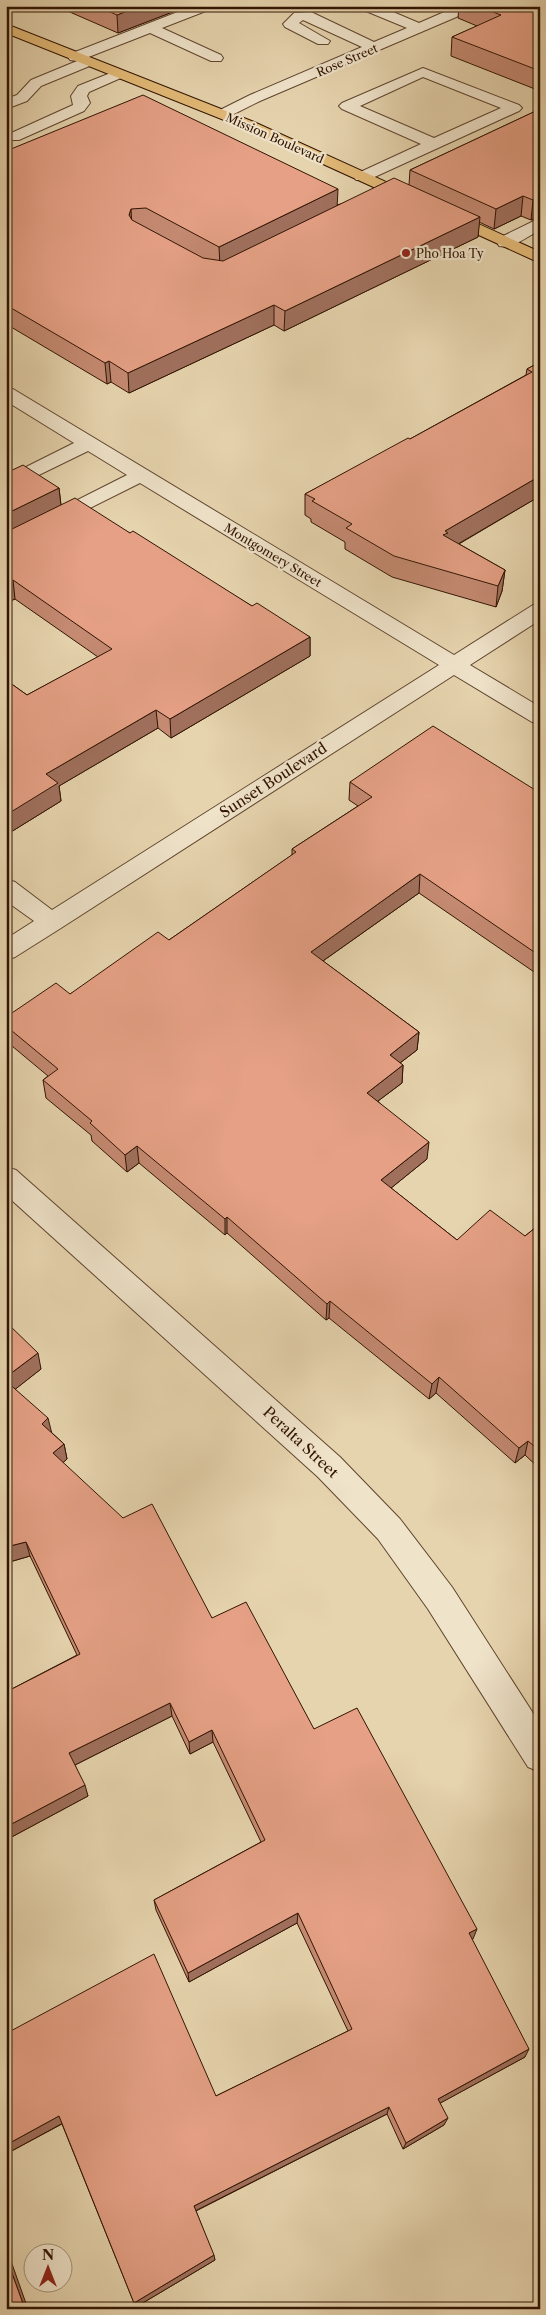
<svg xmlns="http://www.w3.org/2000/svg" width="546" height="2315" font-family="'Libre Caslon Text',serif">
  <rect width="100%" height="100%" fill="#e6d4ae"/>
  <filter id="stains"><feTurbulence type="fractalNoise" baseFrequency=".004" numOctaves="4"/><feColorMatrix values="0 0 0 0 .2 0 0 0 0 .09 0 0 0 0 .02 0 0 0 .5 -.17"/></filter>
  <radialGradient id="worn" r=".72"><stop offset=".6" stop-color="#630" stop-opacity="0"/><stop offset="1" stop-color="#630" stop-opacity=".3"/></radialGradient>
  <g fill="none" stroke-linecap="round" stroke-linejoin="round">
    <defs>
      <g id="minor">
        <polygon points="193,6 213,6 211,9 162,28 221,55 223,58 221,61 211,61 150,33 86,58 92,59 94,62 92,65 41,86 27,101 6,109 6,99 17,95 31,80 77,61 70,60 68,57 70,54"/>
        <polygon points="359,6 379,6 419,23 458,6 477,6 475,9 260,101 228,117 218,117 215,114 218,111 250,95 362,47 303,20 299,23 330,41 328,44 318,44 285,27 283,24 294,13 311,12 374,42 407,28 361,9"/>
        <path d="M423,68L519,105L522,108L519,111L368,180H356L354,177L356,174L421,144L342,109L339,106L342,103ZM423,77L501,108L434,138L360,106Z"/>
        <polygon points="118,70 123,71 125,74 123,77 89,92 87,96 90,103 84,111 19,140 9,140 6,137 9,134 73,105 71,96 78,86"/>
        <path d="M540,218V230C528,236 513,249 499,246L497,242L499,238Z"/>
        <polygon points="6,388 13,389 454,655 533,605 540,604 540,620 470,665 540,707 540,724 532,722 454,675 61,928 15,957 6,960 6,939 34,921 6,901 6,879 15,882 52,910 439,665 140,483 6,550 6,536 127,475 88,451 6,491 6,477 74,443 6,401"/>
        <polygon points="6,1167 16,1170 340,1457 400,1519 452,1587 540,1724 540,1772 528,1767 428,1609 378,1539 318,1477 6,1195"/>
      </g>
      <polygon id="major" points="6,24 254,122 540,252 540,263 244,128 6,33"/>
    </defs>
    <use href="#minor" stroke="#5e442d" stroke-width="2"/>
    <use href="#major" stroke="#311402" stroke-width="2"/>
    <use href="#minor" fill="#efe3ca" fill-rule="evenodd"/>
    <use href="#major" fill="#e3ba77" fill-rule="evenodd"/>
  </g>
  <g fill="#c58a72" stroke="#311402">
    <polygon points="56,6 188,6 118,33"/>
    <polygon points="427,6 453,6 441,11"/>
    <polygon points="459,6 540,6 540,91 451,56 452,37 477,26 458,18"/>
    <polygon points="540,109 540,216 531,220 521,216 494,229 479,222 478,237 284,331 274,325 129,393 111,382 107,384 6,324 6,146 11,149 337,205 409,185 410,170"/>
    <polygon points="540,362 540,496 459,544 505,570 502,591 496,607 392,577 345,549 345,542 311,522 311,519 305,515 305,494 410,439 526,375 527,369"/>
    <polygon points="9,471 59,488 61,505 130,533 252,606 310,637 310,656 171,738 158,728 59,786 61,801 6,835 6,680 27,695 98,657 15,599 6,603"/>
    <polygon points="350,782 540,793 540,976 419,893 323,961 419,1032 417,1050 400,1063 403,1065 402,1083 378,1101 427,1159 391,1188 457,1240 525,1236 540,1224 540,1469 525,1455 515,1463 436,1393 429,1399 329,1318 326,1320 227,1233 225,1235 139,1163 127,1172 92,1141 91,1135 46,1098 43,1080 48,1076 6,1041 6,1017 70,994 169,940 292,855 292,849 358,806 349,800"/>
    <polygon points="6,1312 11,1327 41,1369 15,1389 51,1432 64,1444 67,1459 63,1463 212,1618 314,1729 473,1939 472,1940 525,2057 440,2103 444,2125 403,2149 387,2114 196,2211 215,2260 136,2307 134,2303 62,2124 6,2154 6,2029 8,2032 216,2096 348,2031 297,1923 189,1982 156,1910 154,1900 261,1842 213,1742 190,1754 172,1716 75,1765 88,1796 6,1840 6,1692 77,1655 30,1556 6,1563"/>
  </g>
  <g fill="#a0705d" stroke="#311402">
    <polygon points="140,6 188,6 118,33 117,15"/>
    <polygon points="441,6 453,6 441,11"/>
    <polygon points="338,189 337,209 220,267 219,247"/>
    <polygon points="523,196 521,216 494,229 496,209"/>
    <polygon points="540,197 540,216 531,220 533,200"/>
    <polygon points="131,209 132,229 129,215"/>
    <polygon points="480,217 478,237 284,331 285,311"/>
    <polygon points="274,305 274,325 129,393 128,373"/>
    <polygon points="109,361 111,382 107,384 105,363"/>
    <polygon points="6,455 7,455 10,473 6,475"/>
    <polygon points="540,476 540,496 446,551 443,535 445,531"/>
    <polygon points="59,488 61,506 6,534 6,514"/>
    <polygon points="505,570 502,591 496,607 498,586"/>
    <polygon points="13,580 15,599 6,603 6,584"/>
    <polygon points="310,637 310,656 171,738 170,719"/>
    <polygon points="156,710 158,728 59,786 61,801 6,835 6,815 46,774"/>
    <polygon points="420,874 419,893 310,970 311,952"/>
    <polygon points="419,1032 417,1050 388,1072 390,1055"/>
    <polygon points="403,1065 402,1083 366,1110 367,1093"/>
    <polygon points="429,1142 427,1159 380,1197 381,1180"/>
    <polygon points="137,1146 139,1163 127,1172 125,1155"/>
    <polygon points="227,1217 227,1233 225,1235 225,1219"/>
    <polygon points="330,1301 329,1318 326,1320 327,1304"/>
    <polygon points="9,1314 12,1330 6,1333 6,1316"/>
    <polygon points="38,1353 41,1369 8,1395 6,1389 6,1377"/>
    <polygon points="439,1377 436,1393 429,1399 432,1384"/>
    <polygon points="48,1418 52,1434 42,1424"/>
    <polygon points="528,1441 525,1455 515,1463 519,1448"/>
    <polygon points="64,1444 67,1459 56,1469 53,1453"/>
    <polygon points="26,1542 30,1556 6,1563 6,1547"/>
    <polygon points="170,1703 172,1716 73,1766 69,1753"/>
    <polygon points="212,1730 213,1742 190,1754 189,1742"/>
    <polygon points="85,1785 88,1796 6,1840 6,1827"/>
    <polygon points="298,1913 297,1923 189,1982 188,1973"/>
    <polygon points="477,1929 473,1939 465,1943 469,1933"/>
    <polygon points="529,2049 525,2057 435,2106 438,2099"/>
    <polygon points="389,2107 387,2114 195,2211 194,2206"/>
    <polygon points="59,2116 63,2123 6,2154 6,2145"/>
    <polygon points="448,2118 444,2125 403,2149 406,2143"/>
    <polygon points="6,2247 28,2309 25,2309 6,2257"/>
    <polygon points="214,2255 215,2260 136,2307 134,2303"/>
  </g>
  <g fill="#e5a085" stroke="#311402">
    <polygon points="97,6 140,6 117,15"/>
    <polygon points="477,6 540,6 540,71 452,37 501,15"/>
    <polygon points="143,95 338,189 219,247 146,208 131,209 129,215 132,220 203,258 223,261 394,178 480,217 285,311 274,305 128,373 109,361 105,363 6,305 6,146 11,149"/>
    <polygon points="540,109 540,197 533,200 523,196 496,209 410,170"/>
    <polygon points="540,362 540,476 445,531 448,533 443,535 505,570 498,586 394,556 346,528 352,524 312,501 315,499 305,494 408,438 410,439 532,372 527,369"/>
    <polygon points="23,465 59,488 6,514 6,473"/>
    <polygon points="75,498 130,533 133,531 252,606 257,603 310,637 170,719 156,710 46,774 58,783 6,815 6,680 27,695 112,649 13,580 6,584 6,532"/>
    <polygon points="433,726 540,793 540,956 420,874 311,952 419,1032 390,1055 403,1065 367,1093 429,1142 381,1180 457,1240 490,1210 525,1236 540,1224 540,1451 528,1441 519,1448 439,1377 432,1384 330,1301 327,1304 227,1217 225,1219 137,1146 125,1155 90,1123 92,1121 43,1080 58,1069 6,1026 6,1017 56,983 70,994 158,932 169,940 296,852 292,849 372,797 350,782"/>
    <polygon points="6,1322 38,1353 6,1377"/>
    <polygon points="6,1381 48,1418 42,1424 64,1444 53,1453 123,1518 152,1504 212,1618 246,1602 314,1729 357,1708 477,1929 469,1933 529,2049 438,2099 448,2118 406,2143 389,2107 194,2206 214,2255 134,2303 59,2116 6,2145 6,2032 7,2033 154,1954 216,2096 352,2029 298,1913 188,1973 154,1900 265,1840 212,1730 189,1742 170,1703 69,1753 85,1785 6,1827 6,1692 80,1654 26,1542 6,1547"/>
    <polygon points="6,2257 25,2309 6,2309"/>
  </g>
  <circle fill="#8f2418" stroke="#efe3ca" stroke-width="2" cx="406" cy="253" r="5"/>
  <g text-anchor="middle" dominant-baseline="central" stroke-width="4.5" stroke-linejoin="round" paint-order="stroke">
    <g font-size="12" fill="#311402" stroke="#efe3ca">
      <text transform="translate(347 60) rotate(-23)">Rose Street</text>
      <text transform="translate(275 138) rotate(24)">Mission Boulevard</text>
      <text transform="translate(273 555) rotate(31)">Montgomery Street</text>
    </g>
    <g font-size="12" fill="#311402" stroke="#efe3ca" text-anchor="start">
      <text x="416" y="253">Pho Hoa Ty</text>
    </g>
    <g font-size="15" fill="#311402" stroke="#efe3ca">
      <text transform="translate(273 780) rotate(-33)">Sunset Boulevard</text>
      <text transform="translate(301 1442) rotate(43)">Peralta Street</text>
    </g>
  </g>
  <rect width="546" height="2315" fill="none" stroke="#e6d4ae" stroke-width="25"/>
  <rect x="8" y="8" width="531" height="2300" fill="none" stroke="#311402" stroke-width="2.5"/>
  <rect x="12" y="12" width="521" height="2290" fill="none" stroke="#311402"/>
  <g transform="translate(48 2268)"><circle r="24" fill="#efe3ca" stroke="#a3907a"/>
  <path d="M0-4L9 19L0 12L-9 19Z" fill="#8f2418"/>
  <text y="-8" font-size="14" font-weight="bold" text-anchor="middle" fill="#311402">N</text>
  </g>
  <rect width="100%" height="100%" filter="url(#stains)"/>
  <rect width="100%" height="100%" fill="url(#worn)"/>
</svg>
